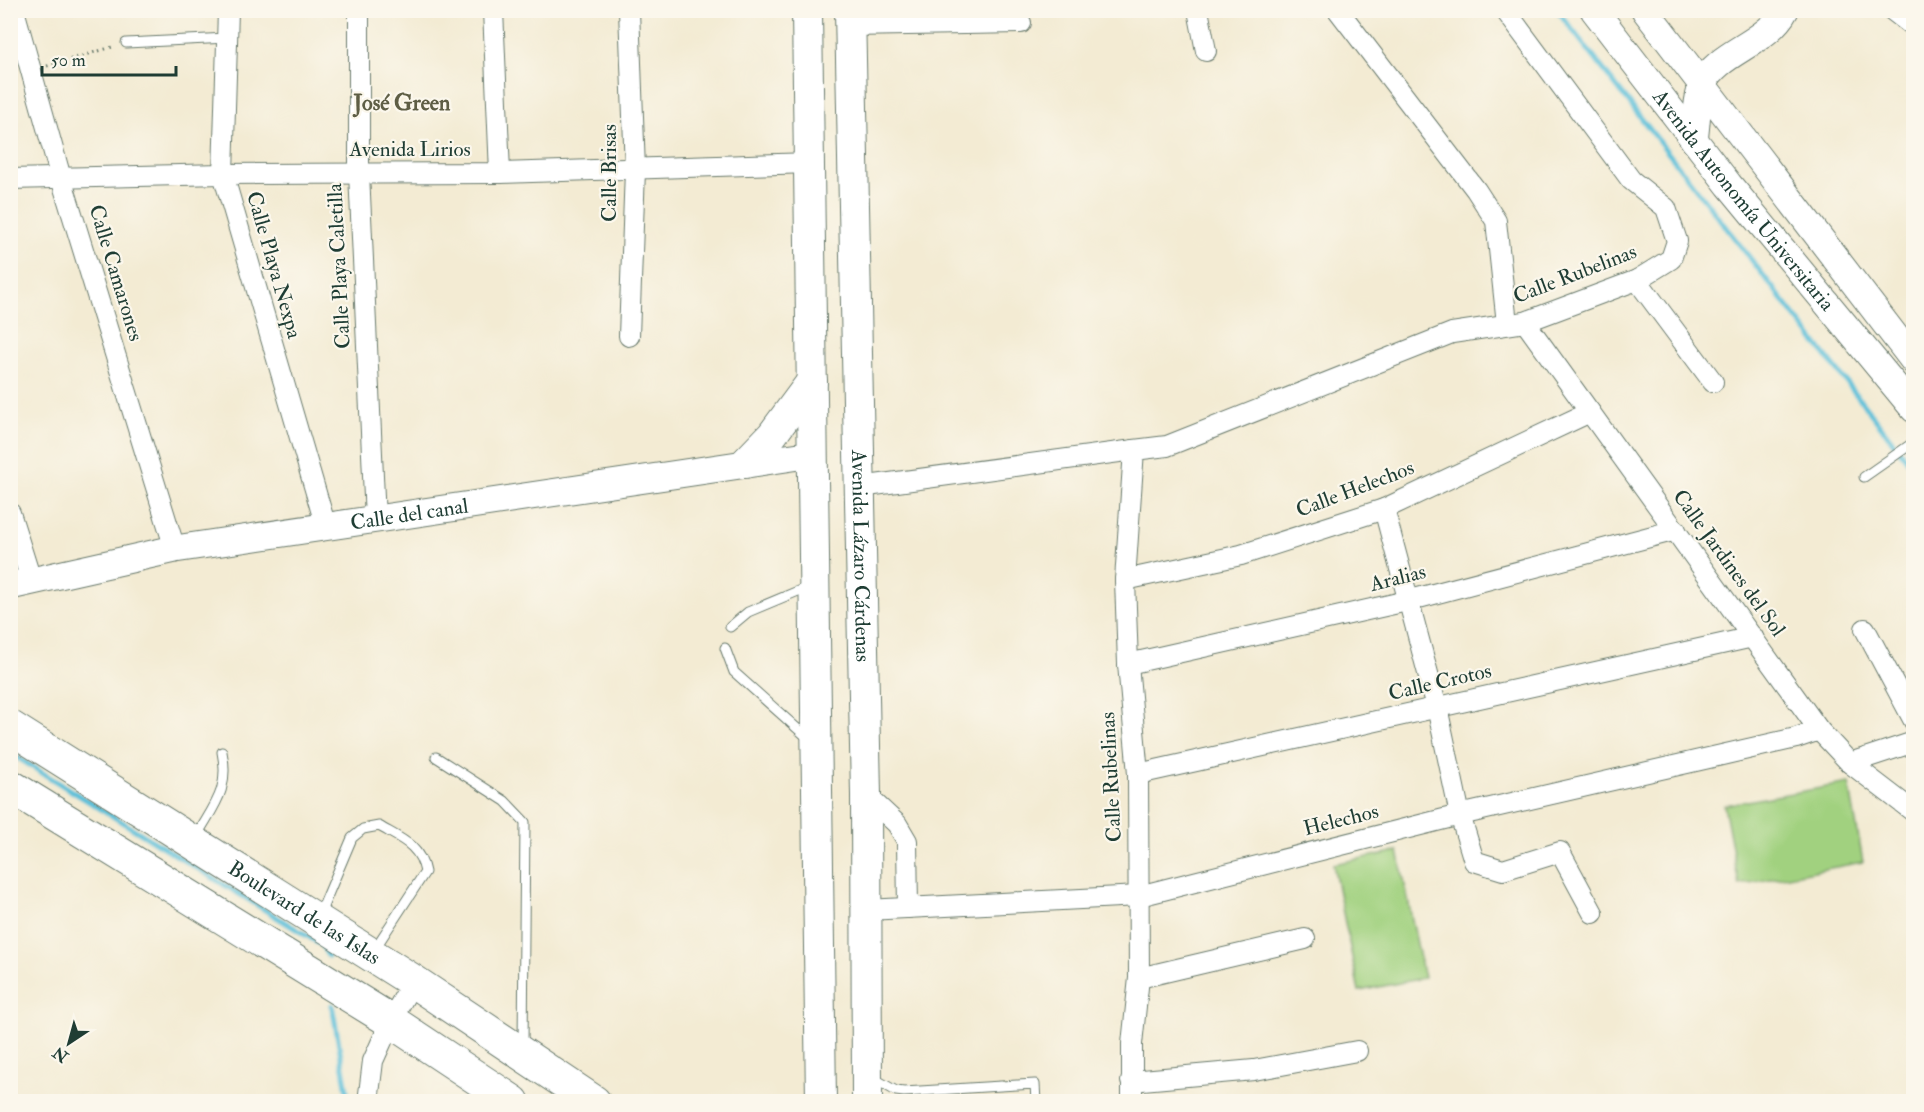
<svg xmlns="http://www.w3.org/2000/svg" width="1924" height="1112" font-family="'IM FELL Double Pica',serif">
  <rect width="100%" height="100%" fill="#fbf7ec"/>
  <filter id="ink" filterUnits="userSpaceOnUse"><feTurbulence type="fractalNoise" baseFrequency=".0167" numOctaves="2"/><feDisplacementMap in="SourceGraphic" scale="12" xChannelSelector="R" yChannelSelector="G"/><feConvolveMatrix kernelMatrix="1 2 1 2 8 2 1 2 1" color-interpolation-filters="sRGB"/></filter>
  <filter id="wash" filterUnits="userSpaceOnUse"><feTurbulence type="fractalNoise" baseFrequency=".008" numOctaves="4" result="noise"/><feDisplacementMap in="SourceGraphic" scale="24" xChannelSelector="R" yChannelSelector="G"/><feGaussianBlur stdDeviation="1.35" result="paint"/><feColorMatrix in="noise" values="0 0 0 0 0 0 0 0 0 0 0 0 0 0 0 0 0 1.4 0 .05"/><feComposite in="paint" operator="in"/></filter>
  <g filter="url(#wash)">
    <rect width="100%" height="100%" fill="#f3ebd3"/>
    <g fill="#a1d17f" stroke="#60875a" stroke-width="1.5">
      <polygon points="1849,783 1863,862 1739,885 1724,805"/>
      <polygon points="1398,851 1424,978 1359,991 1333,864"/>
    </g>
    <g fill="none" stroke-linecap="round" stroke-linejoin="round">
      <g stroke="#5bc0d9" stroke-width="5">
        <polyline points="1557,10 1914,469"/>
        <polyline points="10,753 322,945 328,956"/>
        <polyline points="332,1005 349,1102"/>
      </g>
    </g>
  </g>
  <g filter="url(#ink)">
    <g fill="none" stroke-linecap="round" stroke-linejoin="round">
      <defs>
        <g id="lane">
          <polyline points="126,43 228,38"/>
          <polyline points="1864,477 1914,442"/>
          <polyline points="730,627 748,612 810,586"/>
          <polyline points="725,648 734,672 809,739"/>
          <polyline points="436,757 505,801 525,822 523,1045"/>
          <path d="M196,837C214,805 230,790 222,752"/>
          <path d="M319,916L352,838L363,829L379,826C401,839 420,845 425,872L374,950"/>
          <polyline points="873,1078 896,1091 904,1092 1035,1084 1036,1102"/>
        </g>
        <g id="street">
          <polyline points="14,10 61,178 175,549"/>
          <polyline points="228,10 223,174 326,527"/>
          <polyline points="359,10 359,173 375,519"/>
          <polyline points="493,10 500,173"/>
          <polyline points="1198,10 1206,51"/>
          <polyline points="1338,10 1476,190 1496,221 1507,324"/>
          <polyline points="1892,10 1914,27"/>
          <polyline points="851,26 1021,23"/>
          <polyline points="10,179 223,174 500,173 810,163"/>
          <polyline points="1637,280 1713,382"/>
          <polyline points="1525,322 1819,730 1850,763 1914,812"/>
          <polyline points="629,336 635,170 629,10"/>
          <polyline points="860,487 1134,450"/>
          <polyline points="1384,509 1437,707 1460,815 1474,861 1503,870 1560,852 1593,913"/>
          <polyline points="10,513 32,583"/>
          <polyline points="1125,580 1241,555 1384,509 1590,412"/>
          <polyline points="1865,629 1914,721"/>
          <polyline points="1128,664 1407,601 1676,530"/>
          <polyline points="1850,763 1914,742"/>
          <polyline points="1138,774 1753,637"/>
          <polyline points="866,795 897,824 907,841 908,908"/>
          <polyline points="867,910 1139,896 1460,815 1796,738 1819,730"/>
          <polyline points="1139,978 1305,939"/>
          <polyline points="1131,1081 1254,1070 1357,1051"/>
          <polyline points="368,1102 373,1061 391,1021 413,981"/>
          <polyline points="1132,1102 1132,1044 1139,978 1138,774 1128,664 1125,580 1134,450 1167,446 1452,333 1525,322 1637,280 1671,259 1677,241 1666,208 1631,180 1505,10"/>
        </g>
        <g id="secondary">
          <path id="s1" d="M1594,10L1729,185L1914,409"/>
          <polyline points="1645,10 1914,361"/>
          <path d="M1694,140C1697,123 1696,100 1703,84C1717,52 1767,44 1785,10"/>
          <path id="s2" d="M10,586L175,549L813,454"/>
        </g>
        <g id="primary">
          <polyline points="807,10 821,1102"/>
          <path id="s3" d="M850,10L866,795L867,1102"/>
          <polyline points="745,463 772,435 812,381"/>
        </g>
        <g id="highway">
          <path id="s4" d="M10,727L413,981L594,1102"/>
          <polyline points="10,786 391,1021 513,1102"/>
        </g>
      </defs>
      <use href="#lane" stroke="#697a6c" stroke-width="11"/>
      <use href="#street" stroke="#697a6c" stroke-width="22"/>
      <use href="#secondary" stroke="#697a6c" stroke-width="29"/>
      <use href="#primary" stroke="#697a6c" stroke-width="32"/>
      <use href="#highway" stroke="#697a6c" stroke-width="35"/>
      <polyline stroke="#697a6c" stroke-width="3" stroke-dasharray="1.5 4.5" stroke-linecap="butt" points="47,66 116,46"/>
      <use href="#lane" stroke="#fff" stroke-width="9"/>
      <use href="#street" stroke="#fff" stroke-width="20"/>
      <use href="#secondary" stroke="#fff" stroke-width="27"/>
      <use href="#primary" stroke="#fff" stroke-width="30"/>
      <use href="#highway" stroke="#fff" stroke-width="33"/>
    </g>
  </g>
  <g text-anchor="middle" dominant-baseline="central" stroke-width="4.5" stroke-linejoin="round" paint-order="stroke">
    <g font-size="21" fill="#1f3d34" stroke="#fbf7ec">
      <text x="410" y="149">Avenida Lirios</text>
      <text transform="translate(609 173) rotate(-90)">Calle Brisas</text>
      <text stroke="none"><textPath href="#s1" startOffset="242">Avenida Autonomía Universitaria</textPath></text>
      <text transform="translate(274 265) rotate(74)">Calle Playa Nexpa</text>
      <text transform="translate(339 266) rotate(-93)">Calle Playa Caletilla</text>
      <text transform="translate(116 273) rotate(73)">Calle Camarones</text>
      <text transform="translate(1575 274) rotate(-21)">Calle Rubelinas</text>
      <text transform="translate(1355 489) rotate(-21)">Calle Helechos</text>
      <text stroke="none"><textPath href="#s2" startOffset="406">Calle del canal</textPath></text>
      <text stroke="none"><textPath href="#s3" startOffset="546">Avenida Lázaro Cárdenas</textPath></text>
      <text transform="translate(1729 563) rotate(54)">Calle Jardines del Sol</text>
      <text transform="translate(1398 578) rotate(-14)">Aralias</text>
      <text transform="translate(1440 682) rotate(-13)">Calle Crotos</text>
      <text transform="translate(1111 777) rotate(-93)">Calle Rubelinas</text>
      <text transform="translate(1341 820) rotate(-14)">Helechos</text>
      <text stroke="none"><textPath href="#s4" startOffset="348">Boulevard de las Islas</textPath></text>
    </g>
    <g font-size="22" font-weight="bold" fill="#5e5e45" stroke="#fbf7ec">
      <text x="402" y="103">José Green</text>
    </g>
  </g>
  <rect width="1924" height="1112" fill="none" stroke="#fbf7ec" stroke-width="36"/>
  <g transform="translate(69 1043) rotate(216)" stroke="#fbf7ec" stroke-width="4.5" paint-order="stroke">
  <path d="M0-4.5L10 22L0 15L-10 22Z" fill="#1f3d34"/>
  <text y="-9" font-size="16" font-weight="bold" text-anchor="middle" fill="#1f3d34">N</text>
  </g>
  <path d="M42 66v9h134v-9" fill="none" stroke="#1f3d34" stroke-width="3"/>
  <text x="51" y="66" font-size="18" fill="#1f3d34" stroke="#fbf7ec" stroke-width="4.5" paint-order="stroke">50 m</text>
</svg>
